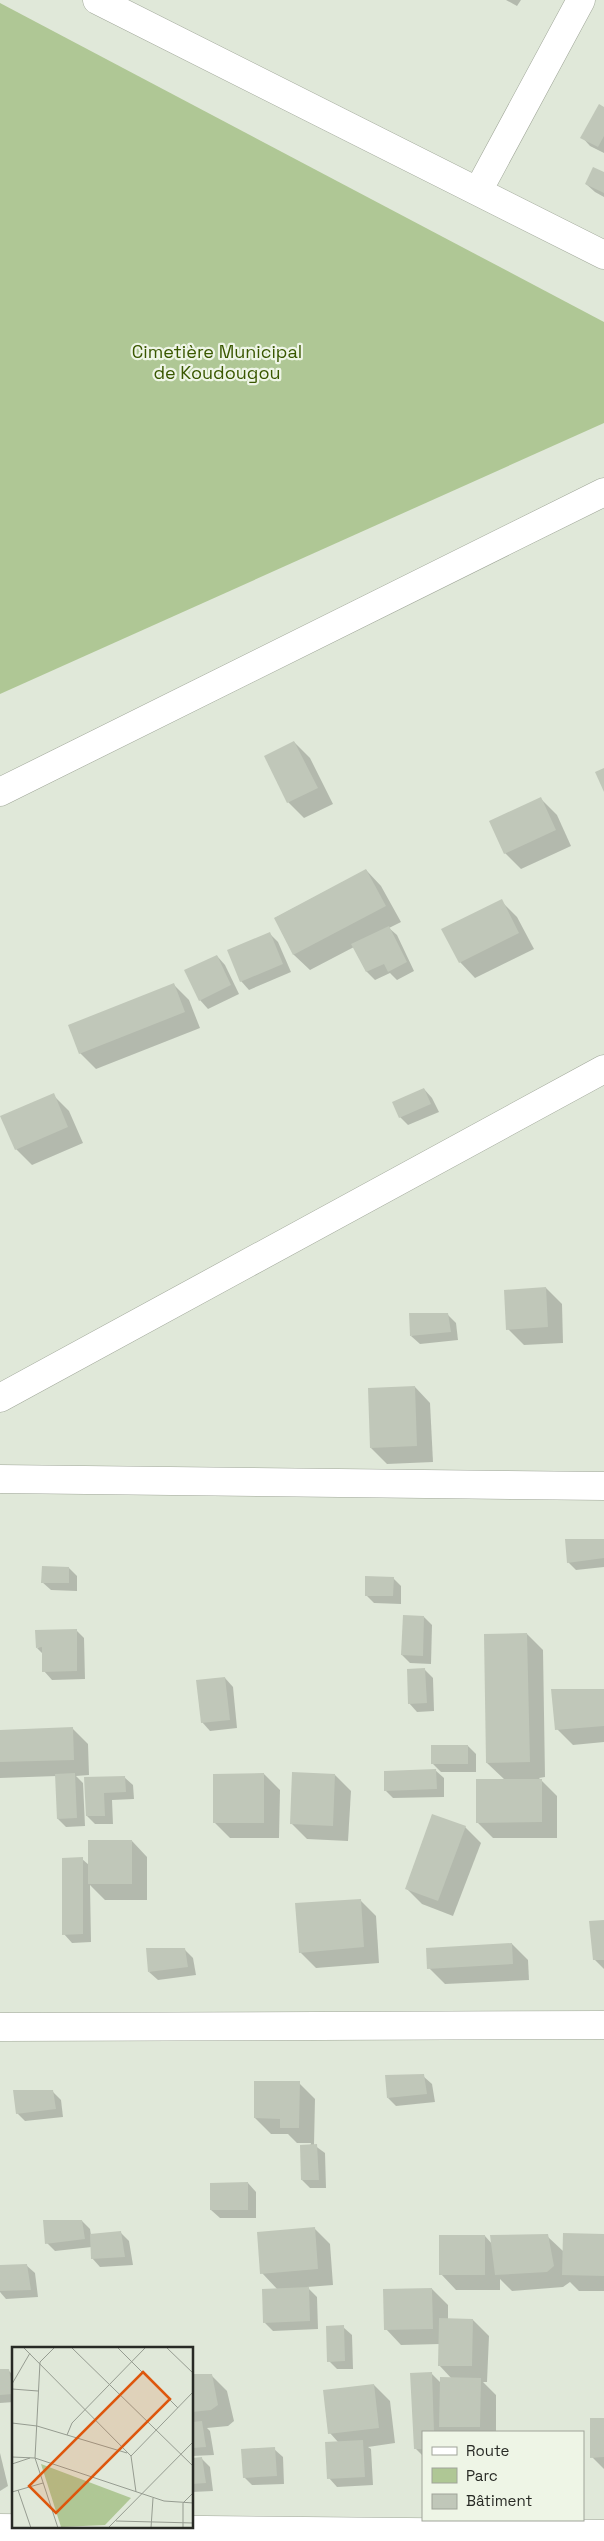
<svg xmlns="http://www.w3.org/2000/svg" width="604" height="2541" font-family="'Space Grotesk',sans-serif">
  <rect width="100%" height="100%" fill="#e0e8d9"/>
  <polygon fill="#afc795" points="0,3 604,322 604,423 0,694"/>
  <g fill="#0003">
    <polygon points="506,0 521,0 517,6"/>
    <polygon points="604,108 604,153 590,146 582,137"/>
    <polygon points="604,174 604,197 595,192 586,184"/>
    <polygon points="294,742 310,758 333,804 304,818 288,802"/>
    <polygon points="541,799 557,815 571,846 521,869 505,853"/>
    <polygon points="366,870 381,886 401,922 389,928 397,935 414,971 397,980 390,973 375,980 367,972 354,947 310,970 294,955 275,918"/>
    <polygon points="501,901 517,917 534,949 475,978 460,962"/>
    <polygon points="270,934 278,942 291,972 249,990 241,981"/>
    <polygon points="217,956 225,965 239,994 208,1009 200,1000 186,971"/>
    <polygon points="173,984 189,1000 200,1028 96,1069 80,1053"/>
    <polygon points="424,1089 432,1098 439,1112 408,1125 400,1117"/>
    <polygon points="53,1095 69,1111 83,1143 32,1165 16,1149"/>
    <polygon points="546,1288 562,1304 563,1343 524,1345 508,1329"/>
    <polygon points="447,1314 456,1323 458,1340 420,1344 411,1336"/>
    <polygon points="415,1387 430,1403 433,1462 387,1464 371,1448"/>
    <polygon points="604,1540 604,1567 576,1570 568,1562"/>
    <polygon points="69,1568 77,1576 77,1591 51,1590 42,1582"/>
    <polygon points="393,1578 401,1586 401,1604 374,1603 366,1595"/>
    <polygon points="424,1617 432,1625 431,1664 410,1663 402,1655"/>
    <polygon points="76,1630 84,1638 85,1679 52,1680 44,1671 43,1654 37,1648"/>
    <polygon points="527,1634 543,1650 545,1777 539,1778 557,1796 557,1838 493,1838 477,1822 505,1780 487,1763"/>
    <polygon points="424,1669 433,1678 434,1711 417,1712 409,1703"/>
    <polygon points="225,1678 233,1687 237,1728 210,1731 202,1722"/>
    <polygon points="604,1690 604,1742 573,1745 557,1729"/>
    <polygon points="72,1728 88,1744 89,1775 76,1776 83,1783 85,1826 66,1827 58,1819 57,1776 0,1778 0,1731"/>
    <polygon points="468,1746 476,1754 476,1772 441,1772 432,1763"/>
    <polygon points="435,1770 444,1778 444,1797 393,1798 385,1790"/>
    <polygon points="264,1774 280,1790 279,1838 230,1838 214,1822"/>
    <polygon points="335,1775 351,1791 348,1841 307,1839 291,1823"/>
    <polygon points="124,1777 133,1785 134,1799 112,1800 113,1824 95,1824 87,1816 85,1778"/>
    <polygon points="465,1827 481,1843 453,1916 422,1904 406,1888"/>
    <polygon points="132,1841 147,1857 147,1900 105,1900 90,1885 91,1942 72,1943 64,1934 82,1859 89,1865"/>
    <polygon points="360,1900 376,1916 379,1963 316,1968 300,1952"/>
    <polygon points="604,1921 604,1969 595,1960"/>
    <polygon points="512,1944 528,1960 529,1980 445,1984 429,1968"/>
    <polygon points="184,1949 193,1958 196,1975 158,1980 149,1972"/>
    <polygon points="423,2076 432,2084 435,2102 396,2106 388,2098"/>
    <polygon points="299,2083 315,2099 314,2145 325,2153 326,2188 310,2188 302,2180 311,2143 297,2143 288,2134 271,2134 255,2118"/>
    <polygon points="52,2091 61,2100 63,2117 25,2121 17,2113"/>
    <polygon points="248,2183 256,2192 256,2218 220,2218 211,2210"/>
    <polygon points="82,2221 90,2229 91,2235 121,2233 129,2241 133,2265 100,2267 92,2258 92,2247 55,2251 47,2243"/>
    <polygon points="314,2228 330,2244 333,2285 307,2287 317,2297 318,2329 273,2331 265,2323 278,2290 262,2273"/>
    <polygon points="604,2235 604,2291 579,2291 570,2282 563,2287 512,2291 500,2279 500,2290 456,2290 441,2274 485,2236 493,2245 547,2236 564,2252"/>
    <polygon points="26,2265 35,2273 38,2297 6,2299 0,2292 0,2266"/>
    <polygon points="432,2289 448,2305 448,2319 473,2320 489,2336 487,2382 483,2382 496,2395 496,2432 423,2432 423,2456 415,2448 431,2373 441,2383 452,2379 439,2365 440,2344 401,2345 386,2329"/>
    <polygon points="343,2327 352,2335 353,2369 337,2369 329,2361"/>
    <polygon points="0,2370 8,2370 14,2376 14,2402 0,2403"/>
    <polygon points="192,2375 211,2375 227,2391 234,2421 228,2426 207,2428 210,2431 214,2455 192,2456"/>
    <polygon points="374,2385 390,2401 395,2443 368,2447 371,2449 373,2485 337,2487 329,2478 338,2442 330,2433"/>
    <polygon points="604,2419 604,2469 592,2457"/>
    <polygon points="274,2449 283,2457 284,2484 252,2485 244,2477"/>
    <polygon points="0,2453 8,2486 0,2491"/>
    <polygon points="192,2459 202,2459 210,2467 213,2491 192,2492"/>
  </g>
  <g fill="#c0c7b9">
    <polygon points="599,104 604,107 604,136 598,147 580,138"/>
    <polygon points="593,167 604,172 604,193 585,184"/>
    <polygon points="294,741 318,788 287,803 264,756"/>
    <polygon points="604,768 604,792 595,772"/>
    <polygon points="541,797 556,830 504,854 489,821"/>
    <polygon points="366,869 386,906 293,955 274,918"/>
    <polygon points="502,899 519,933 459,963 441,929"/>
    <polygon points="389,926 407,962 388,972 384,964 366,972 351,944"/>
    <polygon points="270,932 283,964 240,982 227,950"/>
    <polygon points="217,955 231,985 199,1001 184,970"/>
    <polygon points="174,983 185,1012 79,1054 68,1025"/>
    <polygon points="424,1088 431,1104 399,1118 392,1102"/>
    <polygon points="54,1093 68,1127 15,1150 0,1116"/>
    <polygon points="546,1287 548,1327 506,1330 504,1290"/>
    <polygon points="409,1313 448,1313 451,1332 410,1336"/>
    <polygon points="415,1386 417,1446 370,1448 368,1388"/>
    <polygon points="565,1539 604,1539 604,1558 567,1563"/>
    <polygon points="42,1566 69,1567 69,1583 41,1583"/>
    <polygon points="365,1576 394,1577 393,1596 365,1596"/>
    <polygon points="403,1615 424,1616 423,1656 401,1655"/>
    <polygon points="77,1629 77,1671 42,1672 42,1647 36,1648 35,1630"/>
    <polygon points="527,1633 530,1762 486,1763 484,1634"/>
    <polygon points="425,1668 427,1703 408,1704 407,1669"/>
    <polygon points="225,1677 230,1720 201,1723 196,1680"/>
    <polygon points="551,1689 604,1689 604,1726 555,1730"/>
    <polygon points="73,1727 74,1760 0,1762 0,1730"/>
    <rect x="431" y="1745" width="37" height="19"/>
    <polygon points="436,1769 437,1789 384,1791 384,1771"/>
    <polygon points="292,1772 335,1774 333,1826 290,1824"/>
    <polygon points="75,1773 77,1818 57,1819 55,1774"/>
    <polygon points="264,1773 264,1823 213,1823 213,1774"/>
    <polygon points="125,1776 126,1792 104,1793 105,1816 86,1816 84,1777"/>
    <polygon points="476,1779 542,1779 542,1822 476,1823"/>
    <polygon points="432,1814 466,1826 438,1901 405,1889"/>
    <rect x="88" y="1840" width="44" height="44"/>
    <polygon points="83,1857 83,1934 62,1935 62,1858"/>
    <polygon points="361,1899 364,1947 299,1953 295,1903"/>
    <polygon points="604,1920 604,1960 593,1960 589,1921"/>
    <polygon points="512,1943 513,1964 427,1969 426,1948"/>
    <polygon points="146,1948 185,1948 188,1967 148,1972"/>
    <polygon points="424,2074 427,2094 387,2098 385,2075"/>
    <polygon points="254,2081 300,2081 299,2128 280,2128 280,2119 254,2118"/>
    <polygon points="13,2090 53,2090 56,2109 16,2114"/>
    <polygon points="317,2144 319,2180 301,2180 300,2145"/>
    <polygon points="248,2182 248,2210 210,2210 210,2183"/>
    <polygon points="43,2220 82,2220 85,2239 45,2244"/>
    <polygon points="315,2227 318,2269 260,2274 257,2232"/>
    <polygon points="121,2231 125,2257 91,2259 90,2234"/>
    <polygon points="563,2233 604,2234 604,2276 562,2275"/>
    <polygon points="548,2234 554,2266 547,2272 495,2275 490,2235"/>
    <rect x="439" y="2235" width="46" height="40"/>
    <polygon points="27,2264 31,2290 0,2291 0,2265"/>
    <polygon points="309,2287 310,2321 263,2323 262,2289"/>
    <polygon points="432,2288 433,2329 384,2330 383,2289"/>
    <polygon points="439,2318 473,2319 472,2366 438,2366"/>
    <polygon points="344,2325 345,2361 327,2362 326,2326"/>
    <polygon points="0,2369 9,2369 13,2394 0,2395"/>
    <polygon points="432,2372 434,2432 423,2432 423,2449 414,2449 410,2373"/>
    <polygon points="192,2374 212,2374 218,2405 211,2410 192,2412"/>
    <polygon points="440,2377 481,2378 480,2427 439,2427"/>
    <polygon points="374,2384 379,2428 328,2434 323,2390"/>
    <polygon points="590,2418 604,2418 604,2457 590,2458"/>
    <polygon points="202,2421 206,2447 192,2448 192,2422"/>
    <polygon points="363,2440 365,2477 327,2479 325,2442"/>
    <polygon points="275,2447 277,2476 243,2478 241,2449"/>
    <polygon points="202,2457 206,2483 192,2484 192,2458"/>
  </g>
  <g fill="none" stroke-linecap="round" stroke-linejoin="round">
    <defs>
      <g id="minor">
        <polyline points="97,0 604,255"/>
        <polyline points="478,191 581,0"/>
        <polyline points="0,792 604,492"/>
        <polyline points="0,1398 604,1069"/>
        <polyline points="0,1479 604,1486"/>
        <polyline points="0,2027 604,2025"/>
        <polyline points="0,2528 604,2534"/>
      </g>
    </defs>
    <use href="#minor" stroke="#9fa698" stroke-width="29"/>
    <use href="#minor" stroke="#fff" stroke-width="28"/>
  </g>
  <g text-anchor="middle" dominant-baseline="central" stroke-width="4.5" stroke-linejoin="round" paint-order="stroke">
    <g font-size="18" fill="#395700" stroke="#eef5e6">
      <text x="217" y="351">Cimetière Municipal<tspan x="217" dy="21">de Koudougou</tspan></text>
    </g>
  </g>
  <g transform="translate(12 2347)">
    <rect width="181" height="181" fill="#e0e8d9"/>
    <path d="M29,117L119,151L93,178L49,180Z" fill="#afc795"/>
    <path fill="none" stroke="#969c91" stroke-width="1" d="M12,1L119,109L124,145M42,1L28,15L23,111L46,181M60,1L182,120M106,1L166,61M155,1L182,27M0,37L18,6M0,42L26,44M0,76L25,79L115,106M55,88L60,76L133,1M119,109L182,44M0,110L23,111L152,154L182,156M0,117L18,111M6,143L19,181M0,145L31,136M104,174L182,176M96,181L182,94M139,181L141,151M171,181V156L182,145"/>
    <path fill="#de570d" fill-opacity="0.15" stroke="#de570d" stroke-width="2.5" d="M131,25L158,52L44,166L17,139Z"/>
    <rect width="181" height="181" fill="none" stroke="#282a25" stroke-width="2.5"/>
  </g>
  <rect x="422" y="2431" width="162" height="90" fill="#eef5e6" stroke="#9fa499"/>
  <rect x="432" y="2447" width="25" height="8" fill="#ffffff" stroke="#9fa499"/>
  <text x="466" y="2456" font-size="15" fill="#282a25">Route</text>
  <rect x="432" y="2468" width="25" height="15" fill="#afc795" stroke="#9fa499"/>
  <text x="466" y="2481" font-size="15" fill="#282a25">Parc</text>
  <rect x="432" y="2494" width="25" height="15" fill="#c0c7b9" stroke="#9fa499"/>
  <text x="466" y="2506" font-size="15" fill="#282a25">Bâtiment</text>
</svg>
